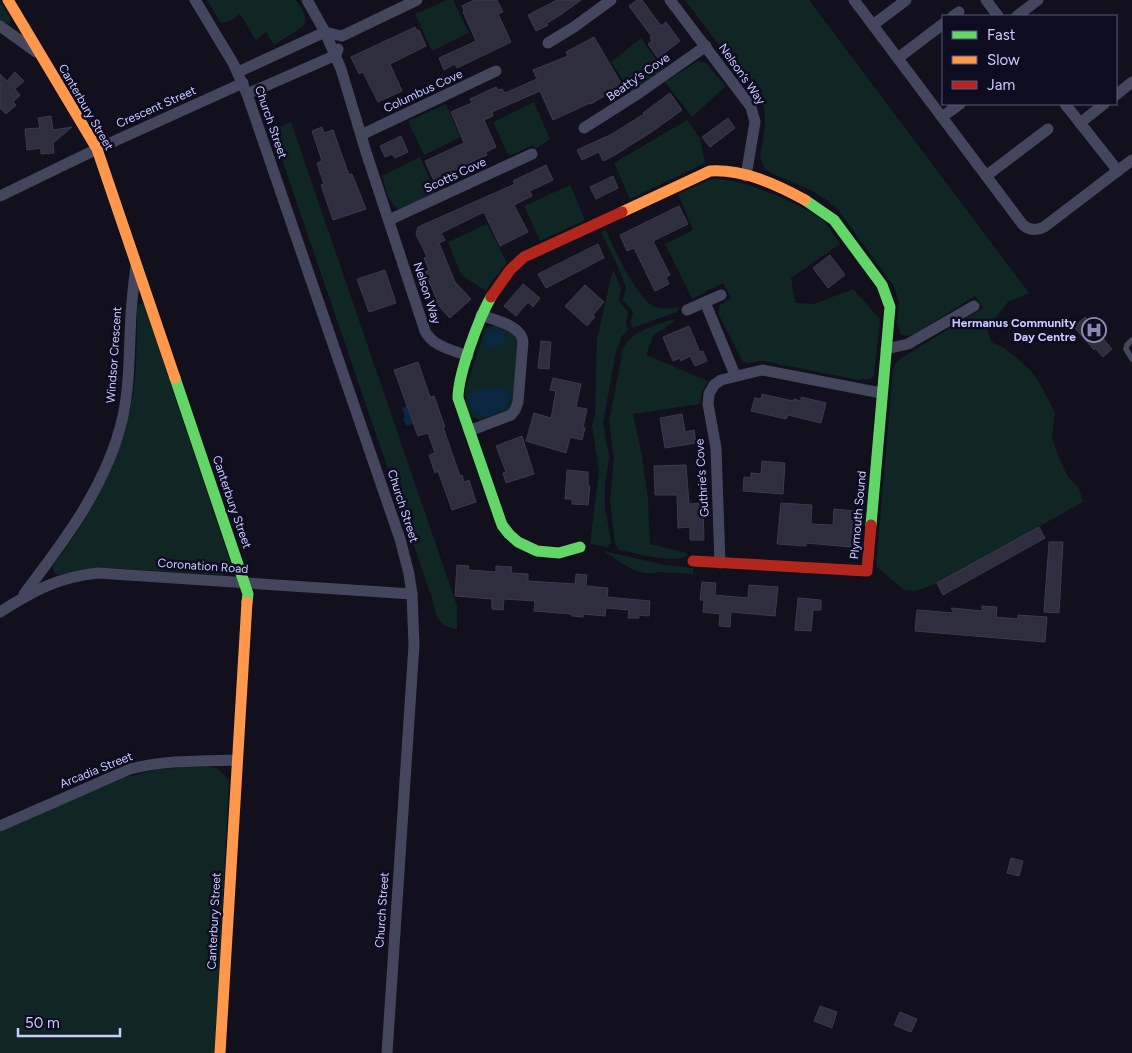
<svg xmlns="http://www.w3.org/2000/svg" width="1132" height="1053" font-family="Figtree,sans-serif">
  <rect width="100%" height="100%" fill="#11101c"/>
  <g fill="#0f2625">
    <path d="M207,0H296C302,9 308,16 304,26L274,45L266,32L256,40L240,14L230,21L221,23Z"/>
    <polygon points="447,0 453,0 469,33 432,51 415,14"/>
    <path d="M685,0H809L1029,293L1008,302L987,329L991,342L1004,348L1017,358L1032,372L1039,382L1055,413L1052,438L1059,458L1068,477L1079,488L1083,502L937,583L916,591L904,590L876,566L893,370L895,364L901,358L983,308L975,296L915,334L907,336L901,334L897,324L899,301L893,285L835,206L813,191L771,173L765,169L760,158C762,140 769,119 762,102Z"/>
    <polygon points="0,1 11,19 9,24 0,20"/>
    <polygon points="641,38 663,69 631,92 611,62"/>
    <polygon points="698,61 706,63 726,86 692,117 665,82"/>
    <polygon points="534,102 550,139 536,149 533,145 509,156 493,122"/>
    <polygon points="446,104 460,137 424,155 408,121"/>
    <polygon points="687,120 700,138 705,163 630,199 614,163"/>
    <path d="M291,122L457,606V630C437,624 436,618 432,598L272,130Z"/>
    <path d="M420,157L436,193L401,210C388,205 386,188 382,176Z"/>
    <path d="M711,179C735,175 802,204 821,219C829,225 834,235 840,244L791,278L795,303L814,304L853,289L880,319L874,376L870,379L858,380L763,361L747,363L742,361L718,313L720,305L731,298L723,283L692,299L665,244L693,230L678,194Z"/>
    <polygon points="570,185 585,220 540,241 524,206"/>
    <polygon points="487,224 507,263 492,281 486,291 461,275 448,242"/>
    <path d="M606,230C613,247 638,301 655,307C662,310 671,308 679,307L677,312L632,328L631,321L633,312L623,300L626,288L620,271L601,232Z"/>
    <polygon points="613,269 621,288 619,301 628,312 626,324 628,330 622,336 616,352 603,423 609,457 605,486 605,506 611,543 607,547 590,544 599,471 592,425 595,416 597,339"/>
    <path d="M139,304H144L232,567L230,571L223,575L111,568H97L58,575L54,572L53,566C91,515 123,459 133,395C137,367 137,337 137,308Z"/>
    <path d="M674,319L673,322L653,336L646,355L708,381L702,392L700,404L633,414L642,456L648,499L650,544L687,553V556C670,564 637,553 619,550L615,543L610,500L614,460L609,421L621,360C621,333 653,326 674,319Z"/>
    <polygon points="489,326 499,326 512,331 519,340 513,401 508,410 480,420 471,416 466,402 465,390 485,329"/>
    <path d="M603,551L666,565L693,568V574L658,572C639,579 619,560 603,551Z"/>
    <polygon points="208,766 218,769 229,780 215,1053 0,1053 0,832 50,809 127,777 159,769"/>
  </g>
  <g fill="#0b2641">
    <path d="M494,329L501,330L506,337L501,345L488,348C482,344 482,338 486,332Z"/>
    <path d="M483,388C493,388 504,386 510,395C509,400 509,404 506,407C501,413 482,420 476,414C470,410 469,402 468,396L473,390Z"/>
    <polygon points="407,406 413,424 406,426 403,418 405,417 402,408"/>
  </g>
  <g fill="#2e2e3e" stroke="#3c3a50">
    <polygon points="474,0 497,0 503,12 498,14 511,42 457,68 455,64 444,70 439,58 476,41 463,12 464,10 462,6"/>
    <polygon points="557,0 581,0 559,16 547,23 548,25 536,31 528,15"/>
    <polygon points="637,0 642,0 661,26 666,22 680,41 658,58 648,44 652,41 650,38 652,37 629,6"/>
    <polygon points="415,27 417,31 419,30 426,46 390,64 402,91 378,102 363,72 359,74 351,57"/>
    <polygon points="594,37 622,85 591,104 590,103 553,120 540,91 492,112 493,116 484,120 496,147 486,152 487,155 465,165 466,168 435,183 425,161 464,143 451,112 472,103 470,99 496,87 498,90 502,89 505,93 537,79 533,70 568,56 566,52"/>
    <polygon points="15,72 24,81 15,89 20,95 13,102 16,105 6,114 0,108 0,74 7,81"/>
    <polygon points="670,93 682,110 653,131 615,155 603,161 599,152 582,160 577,150 612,134 644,114 643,113"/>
    <polygon points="51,116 53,130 72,127 53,143 54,153 41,154 41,148 27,150 25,129 40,128 38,118"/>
    <polygon points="728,118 735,128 710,147 702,137"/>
    <polygon points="322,127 324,133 333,130 349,175 352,174 366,209 333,220 321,185 324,184 317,163 322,161 312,131"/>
    <polygon points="401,136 408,152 395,158 392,154 385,157 380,146"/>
    <polygon points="546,165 553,180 530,191 532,196 514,205 528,232 500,246 484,212 441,233 445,240 439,243 455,282 471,299 450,318 435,302 437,300 425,272 429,270 424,258 427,257 416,234 418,227 515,184 513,181"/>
    <polygon points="613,176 618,188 596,199 590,187"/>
    <polygon points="679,206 688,224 653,241 670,275 666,277 669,284 655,291 634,248 627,251 620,235"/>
    <polygon points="598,244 604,258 546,288 538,274"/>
    <polygon points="830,255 845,275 828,288 813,268"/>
    <polygon points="385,270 396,303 369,312 357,279"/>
    <polygon points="523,284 540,298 533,307 528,302 516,316 504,306"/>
    <polygon points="585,285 604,302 593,315 595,317 587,326 565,306"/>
    <polygon points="1085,317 1112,349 1103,357 1095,348 1094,350 1074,327"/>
    <polygon points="689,326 700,352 703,351 707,361 695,366 690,356 681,361 680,358 673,361 663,337"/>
    <polygon points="541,341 551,342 549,369 538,368"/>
    <polygon points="418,362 430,397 434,396 445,427 443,427 460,476 462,475 464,482 469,480 476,502 452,510 438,471 435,473 429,455 435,453 428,433 418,436 394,370"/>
    <polygon points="553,378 581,384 576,407 587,409 583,427 585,428 582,440 570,437 566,453 526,441 534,413 551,418 556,391 550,390"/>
    <polygon points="762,394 793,401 794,399 801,401 801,397 826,403 821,423 788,415 786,419 751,411 755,398 761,399"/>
    <polygon points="682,414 685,432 694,430 696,443 665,448 660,418"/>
    <polygon points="522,436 534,474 506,483 503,473 506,472 496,446"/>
    <polygon points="762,461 785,463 783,494 743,491 744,477 751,478 751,473 761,474"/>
    <polygon points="686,465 689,504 703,503 704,540 690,540 690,527 678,528 677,495 655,495 654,466"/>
    <polygon points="567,470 588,472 588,486 590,486 588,505 572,504 572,499 565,499"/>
    <polygon points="781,503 812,505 811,524 833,525 834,509 854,511 851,547 806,543 806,546 777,544"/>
    <polygon points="1039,527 1045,538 943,595 937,583"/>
    <polygon points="1049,542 1063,542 1059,613 1044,612"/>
    <polygon points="457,565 469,566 468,570 496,572 496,566 512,567 511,573 528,574 528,581 575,584 576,574 587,575 586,586 608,588 607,597 650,601 649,616 639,615 639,618 628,618 629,610 606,608 605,616 583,614 583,617 572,616 572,614 534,611 535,601 504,599 503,610 492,609 492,599 455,596"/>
    <polygon points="702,582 716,583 715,595 748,598 749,585 778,587 775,616 731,612 730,627 719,626 720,614 703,612 704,600 700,600"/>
    <polygon points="798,598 821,600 821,610 813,610 811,631 795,630"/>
    <polygon points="982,606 997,607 996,617 1018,619 1018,615 1047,617 1045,642 915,631 917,610 954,613 951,608 982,611"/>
    <polygon points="1011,858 1023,861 1019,876 1007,873"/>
    <polygon points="820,1006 837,1012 832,1028 814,1021"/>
    <polygon points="900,1012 917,1019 911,1032 894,1025"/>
  </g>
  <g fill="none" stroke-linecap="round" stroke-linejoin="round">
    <polyline stroke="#44465d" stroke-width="5.5" points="1132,340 1127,345 1126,349 1132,359"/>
    <g stroke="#44465d" stroke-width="11">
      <polyline points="195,0 233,63 247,94 400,539 409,574 412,594 414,645 387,1053"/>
      <path d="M307,0L325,32L341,69L366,152L425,331C433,347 453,350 468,356"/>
      <polyline points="670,0 751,107 755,122 746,176"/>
      <path d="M854,0L1023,225C1029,230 1036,231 1044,227L1132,160"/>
      <polyline points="986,0 998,16"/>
      <polyline points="953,16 959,12"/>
      <polyline points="1017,16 1038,0"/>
      <polyline points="873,25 906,0"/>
      <polyline points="0,26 36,52"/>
      <polyline points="548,43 574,27 611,0"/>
      <polyline points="898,58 943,24"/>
      <polyline points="238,72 325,32 342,36 417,0"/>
      <polyline points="247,94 336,55 338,49"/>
      <polyline points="1116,95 1132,82"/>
      <polyline points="1065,104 1118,171"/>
      <polyline points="942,117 960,104"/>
      <polyline points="1080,123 1104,104"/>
      <polyline points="584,128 639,93 706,46"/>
      <polyline points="361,135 496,71"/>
      <polyline points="986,176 1048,129"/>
      <polyline points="0,196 97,149 243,83"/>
      <polyline points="389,220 532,154"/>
      <polyline points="705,302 735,375"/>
      <polyline points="687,310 721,295"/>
      <polyline points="886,349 908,344 974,306"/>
      <path d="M469,431L511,415L515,410L518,402L523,342C522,325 494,320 481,315"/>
      <polyline points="720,563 716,448 708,404 709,394 714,385 721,380 762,370 881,393"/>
      <path d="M24,594C65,540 108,484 123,416C130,383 129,348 131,314C132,298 134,282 136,265"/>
      <path d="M0,612C33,591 58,577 98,573L412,594"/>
      <path d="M0,826L130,769C166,760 200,761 237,760"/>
    </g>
    <g stroke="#63d668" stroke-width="11">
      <polyline points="805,200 834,220 882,285 890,307 871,525"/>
      <path d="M491,297C479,318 458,374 458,398L502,525L509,534L518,542L537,551L559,553L580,547"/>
      <polyline points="175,378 248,594 247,602"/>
    </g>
    <g stroke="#ff974d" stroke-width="11">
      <polyline points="8,0 97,149 175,378"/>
      <path d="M622,212L710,171C743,169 776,184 805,200"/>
      <polyline points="220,1053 247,602"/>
    </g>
    <g stroke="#b3261e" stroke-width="11">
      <polyline points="491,297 510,270 524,257 622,212"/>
      <polyline points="693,561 867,571 871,525"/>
    </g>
  </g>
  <defs>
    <symbol id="hospital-ring" viewBox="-11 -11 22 22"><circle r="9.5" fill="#0d0c20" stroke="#8a8ab0" stroke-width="1.5"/><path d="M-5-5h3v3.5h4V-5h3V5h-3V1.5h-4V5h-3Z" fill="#8a8ab0"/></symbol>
  </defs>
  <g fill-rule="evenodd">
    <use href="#hospital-ring" x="1080" y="316" width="28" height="28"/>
  </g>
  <g text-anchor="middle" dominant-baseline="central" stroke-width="5" stroke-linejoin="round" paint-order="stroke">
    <g font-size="12" fill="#cbcbff" stroke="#0d0c20">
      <text transform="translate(742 74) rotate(55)">Nelson’s Way</text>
      <text transform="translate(638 77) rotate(-35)">Beatty’s Cove</text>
      <text transform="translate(423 91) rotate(-25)">Columbus Cove</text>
      <text transform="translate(86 107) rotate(60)">Canterbury Street</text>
      <text transform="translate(156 107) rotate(-24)">Crescent Street</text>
      <text transform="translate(271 122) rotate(71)">Church Street</text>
      <text transform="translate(455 175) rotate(-25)">Scotts Cove</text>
      <text transform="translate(427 293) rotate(72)">Nelson Way</text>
      <text transform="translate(114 355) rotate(-86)">Windsor Crescent</text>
      <text transform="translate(702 478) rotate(-94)">Guthrie’s Cove</text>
      <text transform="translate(232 502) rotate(71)">Canterbury Street</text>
      <text transform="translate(403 506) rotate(72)">Church Street</text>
      <text transform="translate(858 515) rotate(-85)">Plymouth Sound</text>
      <text transform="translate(203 566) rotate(4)">Coronation Road</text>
      <text transform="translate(96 770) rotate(-22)">Arcadia Street</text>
      <text transform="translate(382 910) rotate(-86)">Church Street</text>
      <text transform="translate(214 921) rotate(-87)">Canterbury Street</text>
    </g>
    <g font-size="12" font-weight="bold" fill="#cbcbff" stroke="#0d0c20" text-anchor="end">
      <text x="1076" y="323">Hermanus Community<tspan x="1076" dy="14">Day Centre</tspan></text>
    </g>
  </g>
  <rect x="942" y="15" width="175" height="90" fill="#0d0c20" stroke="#595879"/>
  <rect x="952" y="31" width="25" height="8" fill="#63d668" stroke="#595879"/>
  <text x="987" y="40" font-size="15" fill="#cbcbff">Fast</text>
  <rect x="952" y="56" width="25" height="8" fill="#ff974d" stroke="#595879"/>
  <text x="987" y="65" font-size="15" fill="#cbcbff">Slow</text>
  <rect x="952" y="81" width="25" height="8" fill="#b3261e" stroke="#595879"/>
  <text x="987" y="90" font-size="15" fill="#cbcbff">Jam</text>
  <path d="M18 1028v8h102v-8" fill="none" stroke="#cbcbff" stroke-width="2.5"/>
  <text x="25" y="1028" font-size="15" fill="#cbcbff" stroke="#0d0c20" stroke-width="4" paint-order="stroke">50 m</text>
</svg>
